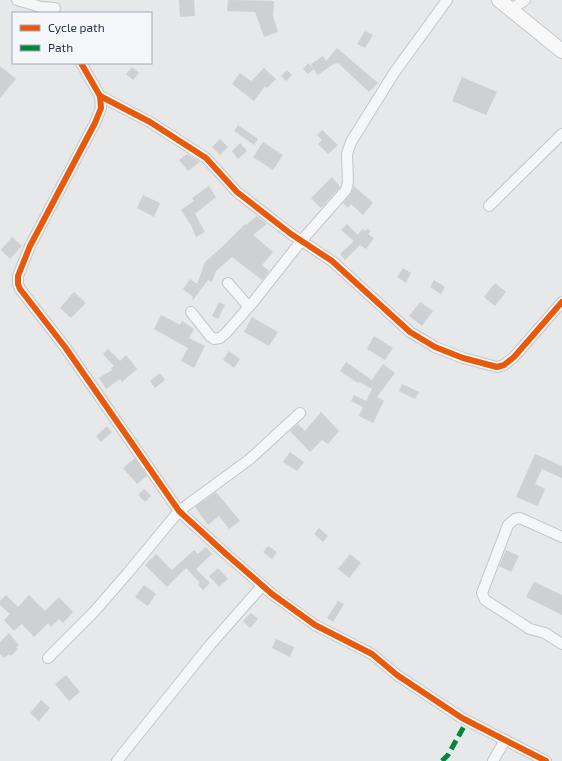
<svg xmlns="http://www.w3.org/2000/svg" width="562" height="761" font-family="'Exo 2',sans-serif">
  <rect width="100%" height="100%" fill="#e6e8ea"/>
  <g fill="#ced0d3">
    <polygon points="179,0 194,0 195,16 180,17"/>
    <polygon points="228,0 274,1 273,16 278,32 264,37 255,12 227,11"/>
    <polygon points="365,31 373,35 365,48 357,44"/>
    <polygon points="337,48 378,83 369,92 338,63 336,64 335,63 318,75 316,73 311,64 323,56 326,61"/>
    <polygon points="308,63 314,69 308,74 303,69"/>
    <polygon points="0,66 16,79 0,98"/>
    <polygon points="132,67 139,73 133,80 126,74"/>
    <polygon points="264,68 276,79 267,88 265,86 254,101 232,84 240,73 251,81"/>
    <polygon points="287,70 292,75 286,81 281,76"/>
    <polygon points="462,77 497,92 486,115 452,101"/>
    <polygon points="238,125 258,139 254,145 234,131"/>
    <polygon points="322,130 338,145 328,154 318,144 322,140 317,135"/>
    <polygon points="220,139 228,147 220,155 212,147"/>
    <polygon points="263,142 283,155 273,170 253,157"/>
    <polygon points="240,143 247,151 238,159 232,151"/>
    <polygon points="187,154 200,162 188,171 179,160"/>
    <polygon points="332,177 340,187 321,208 311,198"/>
    <polygon points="209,186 216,197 195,214 205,232 196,237 191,225 181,210 194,201 192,198"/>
    <polygon points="354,186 373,203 363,215 351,204 348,208 343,203 351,194"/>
    <polygon points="143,195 160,203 154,217 137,208"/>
    <polygon points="257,216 267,224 253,235 273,252 262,265 269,271 264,278 262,280 232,257 216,271 212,282 208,280 193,300 192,300 193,297 183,289 190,279 197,284 205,262 222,247 245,224 246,225"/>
    <polygon points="347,224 358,235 362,229 365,231 368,229 371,231 368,234 374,238 366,249 360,245 345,260 340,254 354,241 341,230"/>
    <polygon points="12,237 22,246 10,259 1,250"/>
    <polygon points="403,268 411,273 406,283 397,277"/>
    <polygon points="434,280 445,287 441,294 430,287"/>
    <polygon points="495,283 506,292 495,306 484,297"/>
    <polygon points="74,292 86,303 71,318 60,308"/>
    <polygon points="219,302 225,305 218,319 212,316"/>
    <polygon points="420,302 433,311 422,326 409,316"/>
    <polygon points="161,315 180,325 182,321 194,329 189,338 205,346 194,368 181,361 188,348 154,329"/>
    <polygon points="252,317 278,332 269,346 244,332"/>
    <polygon points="374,336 393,348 385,360 367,349"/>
    <polygon points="108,349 120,361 126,355 137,369 122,382 120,379 106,389 99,378 112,370 111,368 114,366 103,354"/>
    <polygon points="229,351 240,359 234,368 223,360"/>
    <polygon points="346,362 372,380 383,364 395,373 377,397 384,401 373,423 359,416 363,407 351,401 354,395 366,401 372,389 359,382 358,383 340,371"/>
    <polygon points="160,373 165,380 155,388 150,381"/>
    <polygon points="402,384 419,392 415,399 399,391"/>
    <polygon points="321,412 339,431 328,444 322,440 310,452 290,431 298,424 305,431"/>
    <polygon points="107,426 112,432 101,442 96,436"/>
    <polygon points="290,452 304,462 297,471 283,462"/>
    <polygon points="535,454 562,466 562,478 542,469 535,484 545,489 538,506 516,497"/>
    <polygon points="135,458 147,476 137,484 123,468"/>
    <polygon points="144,489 151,496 145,502 138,495"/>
    <polygon points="216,492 240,521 229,529 219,516 208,525 195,507"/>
    <polygon points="319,528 328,536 323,542 314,534"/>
    <polygon points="268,546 277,552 272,559 263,552"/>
    <polygon points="206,547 212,554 196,569 210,583 203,590 198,585 200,583 186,568 167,587 145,565 156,554 172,570 194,550 198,554"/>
    <polygon points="506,550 519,556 511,572 499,566"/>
    <polygon points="350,554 361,563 349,578 338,569"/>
    <polygon points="218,568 228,579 219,587 209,576"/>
    <polygon points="534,582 562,595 562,615 526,597"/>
    <polygon points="144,585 156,594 148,606 135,597"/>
    <polygon points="6,595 18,607 29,595 45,611 59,597 73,612 63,623 59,619 51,627 48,623 34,637 22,624 14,631 4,620 10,614 0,605 0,601"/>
    <polygon points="338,601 344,604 333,622 327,618"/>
    <polygon points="251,613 258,619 250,628 243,621"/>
    <polygon points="9,633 19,645 16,647 18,649 11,656 9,654 4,658 0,654 0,642"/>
    <polygon points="276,639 294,647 290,657 272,648"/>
    <polygon points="66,675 80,692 69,701 55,684"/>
    <polygon points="41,700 50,708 39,721 30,713"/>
  </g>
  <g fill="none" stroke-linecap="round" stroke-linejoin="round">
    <defs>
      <g id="minor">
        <polyline points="17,0 41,7 55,8"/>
        <polyline points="510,10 525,0"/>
        <polyline points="81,63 100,96 101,108 95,123 30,246 18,276 18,284 20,289 65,347 179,511 226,554 272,594 315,625 372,654 397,675 462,718 546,761"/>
        <polyline points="100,96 150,122 206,158 237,192 291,234 332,261 410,332 435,347 463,358 497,367 504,365 514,357 562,302"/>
        <polyline points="489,206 562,134"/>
        <polyline points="228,283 249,307"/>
        <polyline points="191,312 210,336 214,339 220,338 226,333 254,301 302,240 346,190 348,182 347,154 351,142 394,73 447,0"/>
        <polyline points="562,537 520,518 515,519 508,525 482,593 485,600 530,629 545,633 562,644"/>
        <polyline points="48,658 93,613 127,574 179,511 250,459 300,413"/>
        <polyline points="117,761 210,645 262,586"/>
        <polyline points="493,761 505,740"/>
      </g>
      <polyline id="secondary" points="499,0 562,51"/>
    </defs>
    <use href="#minor" stroke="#c4c6c8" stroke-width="12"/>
    <use href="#secondary" stroke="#c4c6c8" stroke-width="16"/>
    <use href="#minor" stroke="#f5f6f7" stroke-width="10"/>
    <use href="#secondary" stroke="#f8f8f8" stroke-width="14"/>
    <polyline stroke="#00873e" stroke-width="5" stroke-dasharray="10 5" stroke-linecap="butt" points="442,761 448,755 467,721"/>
    <defs>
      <g id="cycleway">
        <polyline points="81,63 100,96 101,108 95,123 30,246 18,276 18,284 20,289 65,347 179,511 226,554 272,594 315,625 372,654 397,675 462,718 546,761"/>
        <polyline points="100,96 150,122 206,158 237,192 291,234 332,261 410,332 435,347 463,358 497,367 504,365 514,357 562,302"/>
      </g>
    </defs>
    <use href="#cycleway" stroke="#f4f6f9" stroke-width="8"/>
    <use href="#cycleway" stroke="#e8590c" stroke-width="6"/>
  </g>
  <rect x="12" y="12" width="140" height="52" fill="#f4f6f9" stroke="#a4a8b1"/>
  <rect x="20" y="25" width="20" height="6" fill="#e8590c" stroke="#a4a8b1"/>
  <text x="48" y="32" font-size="12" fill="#2b3445">Cycle path</text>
  <rect x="20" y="45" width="20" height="6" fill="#00873e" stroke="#a4a8b1"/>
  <text x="48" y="52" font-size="12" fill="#2b3445">Path</text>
</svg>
